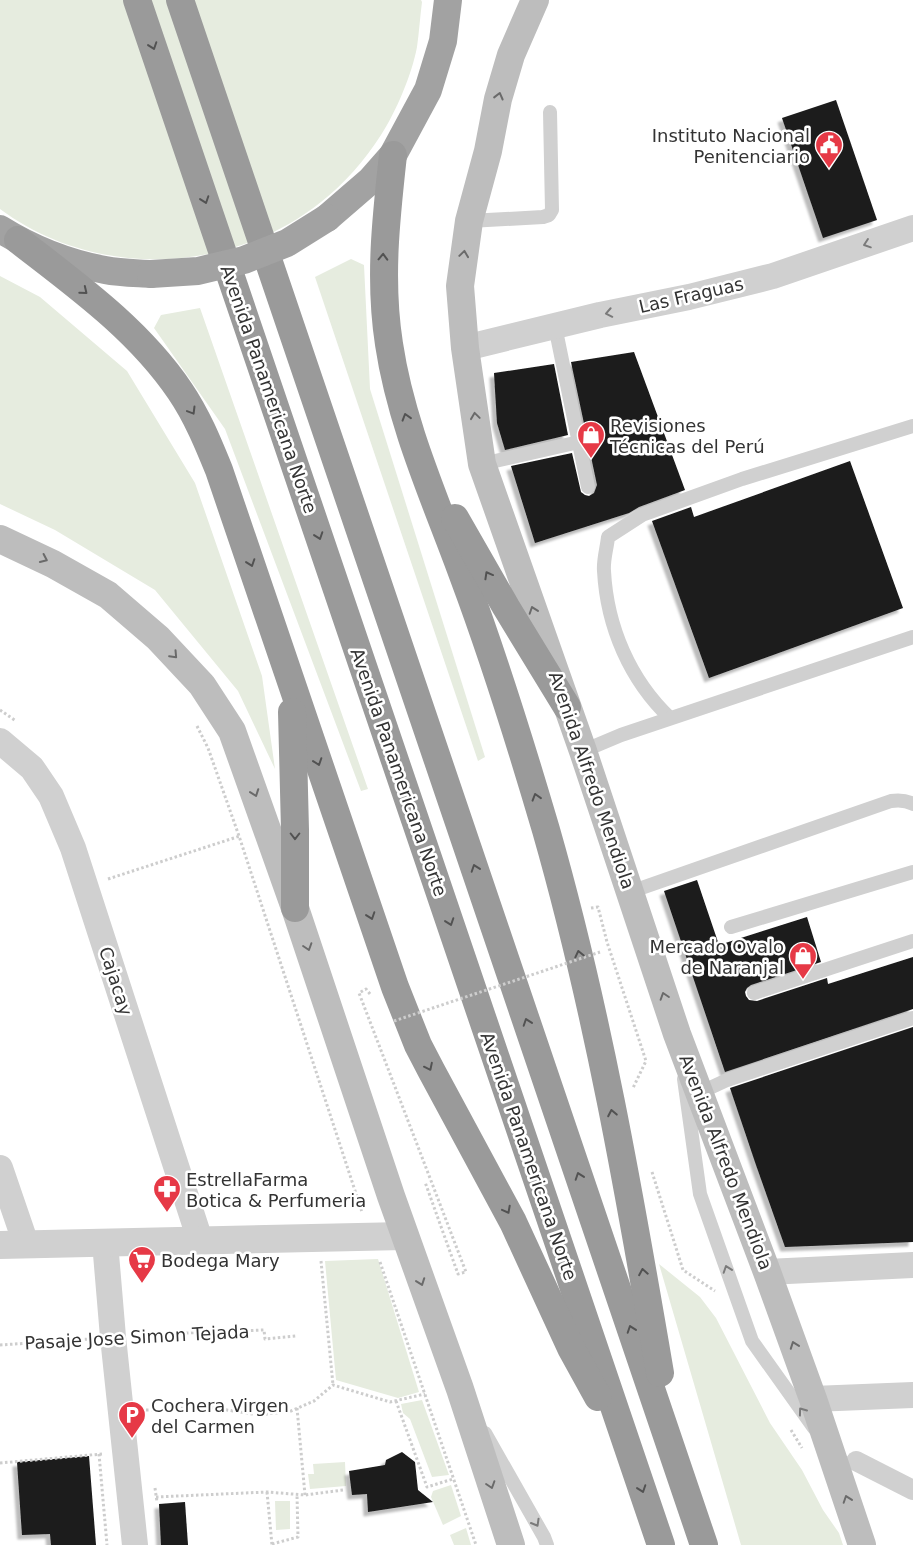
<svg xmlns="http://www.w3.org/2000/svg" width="913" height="1545" font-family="'DejaVu Sans',sans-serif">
  <defs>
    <filter id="shadow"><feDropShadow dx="-4.5" dy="4.5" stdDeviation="1" flood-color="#0004"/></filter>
  </defs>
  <rect width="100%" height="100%" fill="#fff"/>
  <g fill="#e6ecdf">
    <path d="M0,0H421L422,2C420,17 419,33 417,47C412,74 396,112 381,135C365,160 344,184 321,202C230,275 94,279 0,209Z"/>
    <polygon points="351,259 364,265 370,389 485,757 478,761 315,277"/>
    <polygon points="0,276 40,297 127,371 195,483 262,676 275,769 238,691 155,590 55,530 0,504"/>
    <polygon points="200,308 368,789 361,791 225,429 154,328 161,315"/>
    <polygon points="378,1259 419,1392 398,1398 336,1380 325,1261"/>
    <polygon points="659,1264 700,1297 716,1318 770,1423 802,1470 823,1510 839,1533 843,1545 741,1545"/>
    <polygon points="422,1400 449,1475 432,1477 410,1419 403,1413 401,1404"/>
    <polygon points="345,1462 346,1486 310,1489 308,1474 314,1474 313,1464"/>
    <polygon points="451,1485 461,1516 443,1525 431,1497 433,1491"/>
    <polygon points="275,1501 290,1501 290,1529 276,1530"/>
    <polygon points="466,1528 471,1545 454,1545 450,1535"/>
  </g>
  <g fill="#1a1a1a" filter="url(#shadow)">
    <polygon points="836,100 877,220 823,238 782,118"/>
    <polygon points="634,352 685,490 639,507 629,513 535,543 511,466 572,453 581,492 585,495 589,496 594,493 597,485 571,362"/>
    <polygon points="554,364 568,435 505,450 497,423 494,373"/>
    <polygon points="850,461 903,608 709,678 652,521 691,507 694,517"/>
    <polygon points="697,880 719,945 807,917 821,962 751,985 747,988 745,992 746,996 749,1000 757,1001 827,978 828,984 913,957 913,1009 725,1072 664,891"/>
    <polygon points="913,1027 913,1242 785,1247 756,1165 730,1088"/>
    <polygon points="402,1452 415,1462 418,1490 433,1502 368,1512 367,1494 352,1495 349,1471 385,1465 386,1460"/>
    <polygon points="89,1456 96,1545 51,1545 50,1534 22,1535 17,1462"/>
    <polygon points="185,1502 188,1545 161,1545 159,1504"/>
  </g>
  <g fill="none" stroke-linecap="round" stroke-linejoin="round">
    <g stroke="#cdcdcd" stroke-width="3" stroke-dasharray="2.5 2.5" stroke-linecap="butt">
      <polyline points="0,710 16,721"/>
      <polyline points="197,726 208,748 239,836 362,1212"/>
      <polyline points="108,879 240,836"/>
      <polyline points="591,908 598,907 607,942 646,1061 633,1088"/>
      <polyline points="370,994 366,989 359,993 466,1272 458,1274 425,1182"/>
      <polyline points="652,1172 683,1270 715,1291"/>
      <polyline points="321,1261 333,1385"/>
      <polyline points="380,1262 476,1545"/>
      <polyline points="136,1335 264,1330 265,1339 296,1336"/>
      <polyline points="0,1345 90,1339"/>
      <polyline points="396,1401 427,1487 453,1479"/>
      <polyline points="297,1408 305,1495"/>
      <polyline points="146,1410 208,1407 259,1415 291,1411 314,1401 333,1385 390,1402 425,1394"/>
      <polyline points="791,1430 802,1448"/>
      <polyline points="99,1454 107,1545"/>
      <polyline points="0,1463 102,1454"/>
      <polyline points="155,1488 157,1502"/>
      <polyline points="267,1492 272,1545"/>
      <polyline points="156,1497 267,1492 305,1495 343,1490"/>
      <polyline points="272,1544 298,1537 297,1495"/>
    </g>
    <g stroke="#d0d0d0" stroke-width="14">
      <polyline points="469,221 543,217 549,215 552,210 550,112"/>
      <polyline points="555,326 588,487"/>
      <polyline points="482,464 579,442"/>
      <path d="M670,718C630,680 607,627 604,571C603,560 607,548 608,537L642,515L742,479L913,426"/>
      <polyline points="583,751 621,735 913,637"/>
      <path d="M630,892L891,801C898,800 906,800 913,804"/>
      <polyline points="731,927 913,872"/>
      <polyline points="754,993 913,941"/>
      <polyline points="684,1079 700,1194 752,1341 814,1428"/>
      <polyline points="699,1093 727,1080 913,1018"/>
      <polyline points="485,1433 544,1537 547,1545"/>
    </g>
    <polyline stroke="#d0d0d0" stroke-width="20" points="856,1461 913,1490"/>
    <g stroke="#d0d0d0" stroke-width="26">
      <polyline points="465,348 600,315 689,297 773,276 913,228"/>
      <polyline points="0,741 32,768 51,796 73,848 200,1240"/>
      <polyline points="0,1168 26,1244"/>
      <polyline points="105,1242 113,1337 135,1545"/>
      <polyline points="767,1272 913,1265"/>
      <polyline points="813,1399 913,1395"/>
    </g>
    <polyline stroke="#d0d0d0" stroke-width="28" points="0,1245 404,1236"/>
    <g stroke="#bdbdbd" stroke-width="28">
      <polyline points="535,0 511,55 498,99 488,151 469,221 460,286 465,348 482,464 583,751 677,1034 767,1272 813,1399 862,1545"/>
      <polyline points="0,539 53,564 108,595 158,638 202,685 232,731 295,908 391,1196 460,1389 511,1545"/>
    </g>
    <g stroke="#a2a2a2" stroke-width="28">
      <polyline points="327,218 371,180 393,155 428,90 443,41 448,0"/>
      <path d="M0,229C32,249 68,263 105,270C120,273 136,273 151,274"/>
    </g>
    <g stroke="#9a9a9a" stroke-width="28">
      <polyline points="137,0 661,1545"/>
      <polyline points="180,0 704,1545"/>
      <path d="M393,155C386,218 379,280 389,344C401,425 436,501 464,578C495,661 521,745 546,830C597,1008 629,1191 660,1373"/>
      <path d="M18,240C76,285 138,329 180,391C197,416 208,443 219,470L395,987L418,1045L431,1070L513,1222L571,1348L598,1397"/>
      <polyline points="455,518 506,607 567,707"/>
      <polyline points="292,712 295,830 295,908"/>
    </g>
    <polyline stroke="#cdcdcd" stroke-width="3" stroke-dasharray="2.5 2.5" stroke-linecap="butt" points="394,1021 600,952"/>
    <polyline stroke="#a2a2a2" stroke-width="28" points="151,274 198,271 244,260 287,243 327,218"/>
  </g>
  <defs><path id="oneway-chevron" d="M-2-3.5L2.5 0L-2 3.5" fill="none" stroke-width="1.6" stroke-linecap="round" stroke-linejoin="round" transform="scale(1.25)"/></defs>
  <g stroke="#525252">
    <use href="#oneway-chevron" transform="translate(153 46) rotate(71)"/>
    <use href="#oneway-chevron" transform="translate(205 200) rotate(71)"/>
    <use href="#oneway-chevron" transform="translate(383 257) rotate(-88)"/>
    <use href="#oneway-chevron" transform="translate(84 291) rotate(39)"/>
    <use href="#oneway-chevron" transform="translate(192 411) rotate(59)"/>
    <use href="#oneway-chevron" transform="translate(406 417) rotate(-107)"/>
    <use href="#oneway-chevron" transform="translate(319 536) rotate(71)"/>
    <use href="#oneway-chevron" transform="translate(251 563) rotate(71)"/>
    <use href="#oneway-chevron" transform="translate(488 575) rotate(-119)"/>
    <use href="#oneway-chevron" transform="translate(318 762) rotate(71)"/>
    <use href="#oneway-chevron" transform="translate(536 797) rotate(-107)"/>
    <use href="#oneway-chevron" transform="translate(295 836) rotate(90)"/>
    <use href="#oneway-chevron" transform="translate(475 868) rotate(-109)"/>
    <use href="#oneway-chevron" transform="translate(371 916) rotate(71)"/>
    <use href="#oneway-chevron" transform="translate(450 922) rotate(71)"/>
    <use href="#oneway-chevron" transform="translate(579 954) rotate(-103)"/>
    <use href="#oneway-chevron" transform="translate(527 1022) rotate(-109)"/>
    <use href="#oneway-chevron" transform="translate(429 1067) rotate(64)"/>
    <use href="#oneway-chevron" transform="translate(612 1113) rotate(-101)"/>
    <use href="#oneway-chevron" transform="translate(579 1176) rotate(-109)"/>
    <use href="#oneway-chevron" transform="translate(507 1210) rotate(62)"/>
    <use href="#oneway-chevron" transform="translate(643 1272) rotate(-100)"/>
    <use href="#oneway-chevron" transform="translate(631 1329) rotate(-109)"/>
    <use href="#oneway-chevron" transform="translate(642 1489) rotate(71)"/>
  </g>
  <g stroke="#6a6a6a">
    <use href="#oneway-chevron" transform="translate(499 96) rotate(-76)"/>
    <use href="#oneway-chevron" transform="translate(464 254) rotate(-82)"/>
    <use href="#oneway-chevron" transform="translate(475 416) rotate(-98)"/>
    <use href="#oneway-chevron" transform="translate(44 559) rotate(25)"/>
    <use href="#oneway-chevron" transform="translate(533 610) rotate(-109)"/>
    <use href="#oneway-chevron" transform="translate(174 655) rotate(47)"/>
    <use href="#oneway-chevron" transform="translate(255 793) rotate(70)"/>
    <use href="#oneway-chevron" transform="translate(308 947) rotate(72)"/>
    <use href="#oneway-chevron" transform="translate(664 996) rotate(-108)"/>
    <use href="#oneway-chevron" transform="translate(421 1282) rotate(70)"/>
    <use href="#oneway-chevron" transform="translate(794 1345) rotate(-110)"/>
    <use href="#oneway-chevron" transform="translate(491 1485) rotate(72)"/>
    <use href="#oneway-chevron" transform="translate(847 1499) rotate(-109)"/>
  </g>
  <g stroke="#7a7a7a">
    <use href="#oneway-chevron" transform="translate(867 244) rotate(161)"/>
    <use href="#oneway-chevron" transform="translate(609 313) rotate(169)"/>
    <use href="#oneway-chevron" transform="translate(727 1269) rotate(-109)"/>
    <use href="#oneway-chevron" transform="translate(802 1411) rotate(-126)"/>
    <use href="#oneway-chevron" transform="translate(536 1523) rotate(60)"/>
  </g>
  <defs>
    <symbol id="civic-pin" viewBox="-11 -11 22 30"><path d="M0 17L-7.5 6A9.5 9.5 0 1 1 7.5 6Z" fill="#e63946" stroke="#fff"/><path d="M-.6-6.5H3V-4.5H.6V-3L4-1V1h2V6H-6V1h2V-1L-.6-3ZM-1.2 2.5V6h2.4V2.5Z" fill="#fff"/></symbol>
    <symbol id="shop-pin" viewBox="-11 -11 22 30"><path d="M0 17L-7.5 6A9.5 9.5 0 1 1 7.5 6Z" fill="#e63946" stroke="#fff"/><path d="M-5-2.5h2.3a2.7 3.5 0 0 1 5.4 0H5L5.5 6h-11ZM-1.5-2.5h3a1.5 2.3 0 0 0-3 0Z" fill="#fff"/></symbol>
    <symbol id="pharmacy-pin" viewBox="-11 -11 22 30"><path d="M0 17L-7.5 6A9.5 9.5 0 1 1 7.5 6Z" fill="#e63946" stroke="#fff"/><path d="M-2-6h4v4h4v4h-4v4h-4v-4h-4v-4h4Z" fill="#fff"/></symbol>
    <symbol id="supermarket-pin" viewBox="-11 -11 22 30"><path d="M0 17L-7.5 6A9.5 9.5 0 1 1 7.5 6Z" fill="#e63946" stroke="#fff"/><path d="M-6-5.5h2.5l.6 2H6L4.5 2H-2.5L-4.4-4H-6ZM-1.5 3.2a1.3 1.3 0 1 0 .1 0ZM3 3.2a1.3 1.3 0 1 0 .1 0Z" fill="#fff"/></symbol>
    <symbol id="parking-pin" viewBox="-11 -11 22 30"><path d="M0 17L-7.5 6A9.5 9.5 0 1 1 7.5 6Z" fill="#e63946" stroke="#fff"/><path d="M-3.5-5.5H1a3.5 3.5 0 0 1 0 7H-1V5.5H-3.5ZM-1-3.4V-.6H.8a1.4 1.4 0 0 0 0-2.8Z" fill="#fff"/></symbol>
  </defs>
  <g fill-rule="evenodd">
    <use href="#civic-pin" x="813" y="129" width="32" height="43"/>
    <use href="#shop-pin" x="575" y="419" width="32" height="43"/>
    <use href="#shop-pin" x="787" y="940" width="32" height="43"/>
    <use href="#pharmacy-pin" x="151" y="1173" width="32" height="43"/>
    <use href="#supermarket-pin" x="126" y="1244" width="32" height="43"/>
    <use href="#parking-pin" x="116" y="1399" width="32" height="43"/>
  </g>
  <g text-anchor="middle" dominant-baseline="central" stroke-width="5" stroke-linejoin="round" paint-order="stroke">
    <g font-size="18" fill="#333" stroke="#fff" text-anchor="start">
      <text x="810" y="135" text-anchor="end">Instituto Nacional<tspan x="810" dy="21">Penitenciario</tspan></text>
      <text x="610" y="425">Revisiones<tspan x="610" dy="21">Técnicas del Perú</tspan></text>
      <text x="784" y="946" text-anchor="end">Mercado Ovalo<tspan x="784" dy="21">de Naranjal</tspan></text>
      <text x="186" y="1179">EstrellaFarma<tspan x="186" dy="21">Botica &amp; Perfumeria</tspan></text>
      <text x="161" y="1260">Bodega Mary</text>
      <text x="151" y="1405">Cochera Virgen<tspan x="151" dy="21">del Carmen</tspan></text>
    </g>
    <g font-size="18" fill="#333" stroke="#fff">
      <text transform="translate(691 295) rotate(-13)">Las Fraguas</text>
      <text transform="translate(269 389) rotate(71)">Avenida Panamericana Norte</text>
      <text transform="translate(399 772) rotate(71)">Avenida Panamericana Norte</text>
      <text transform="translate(592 780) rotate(71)">Avenida Alfredo Mendiola</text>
      <text transform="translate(116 981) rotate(72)">Cajacay</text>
      <text transform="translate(529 1156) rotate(71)">Avenida Panamericana Norte</text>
      <text transform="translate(726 1162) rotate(69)">Avenida Alfredo Mendiola</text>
      <text transform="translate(137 1337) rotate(-3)">Pasaje Jose Simon Tejada</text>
    </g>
  </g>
</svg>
